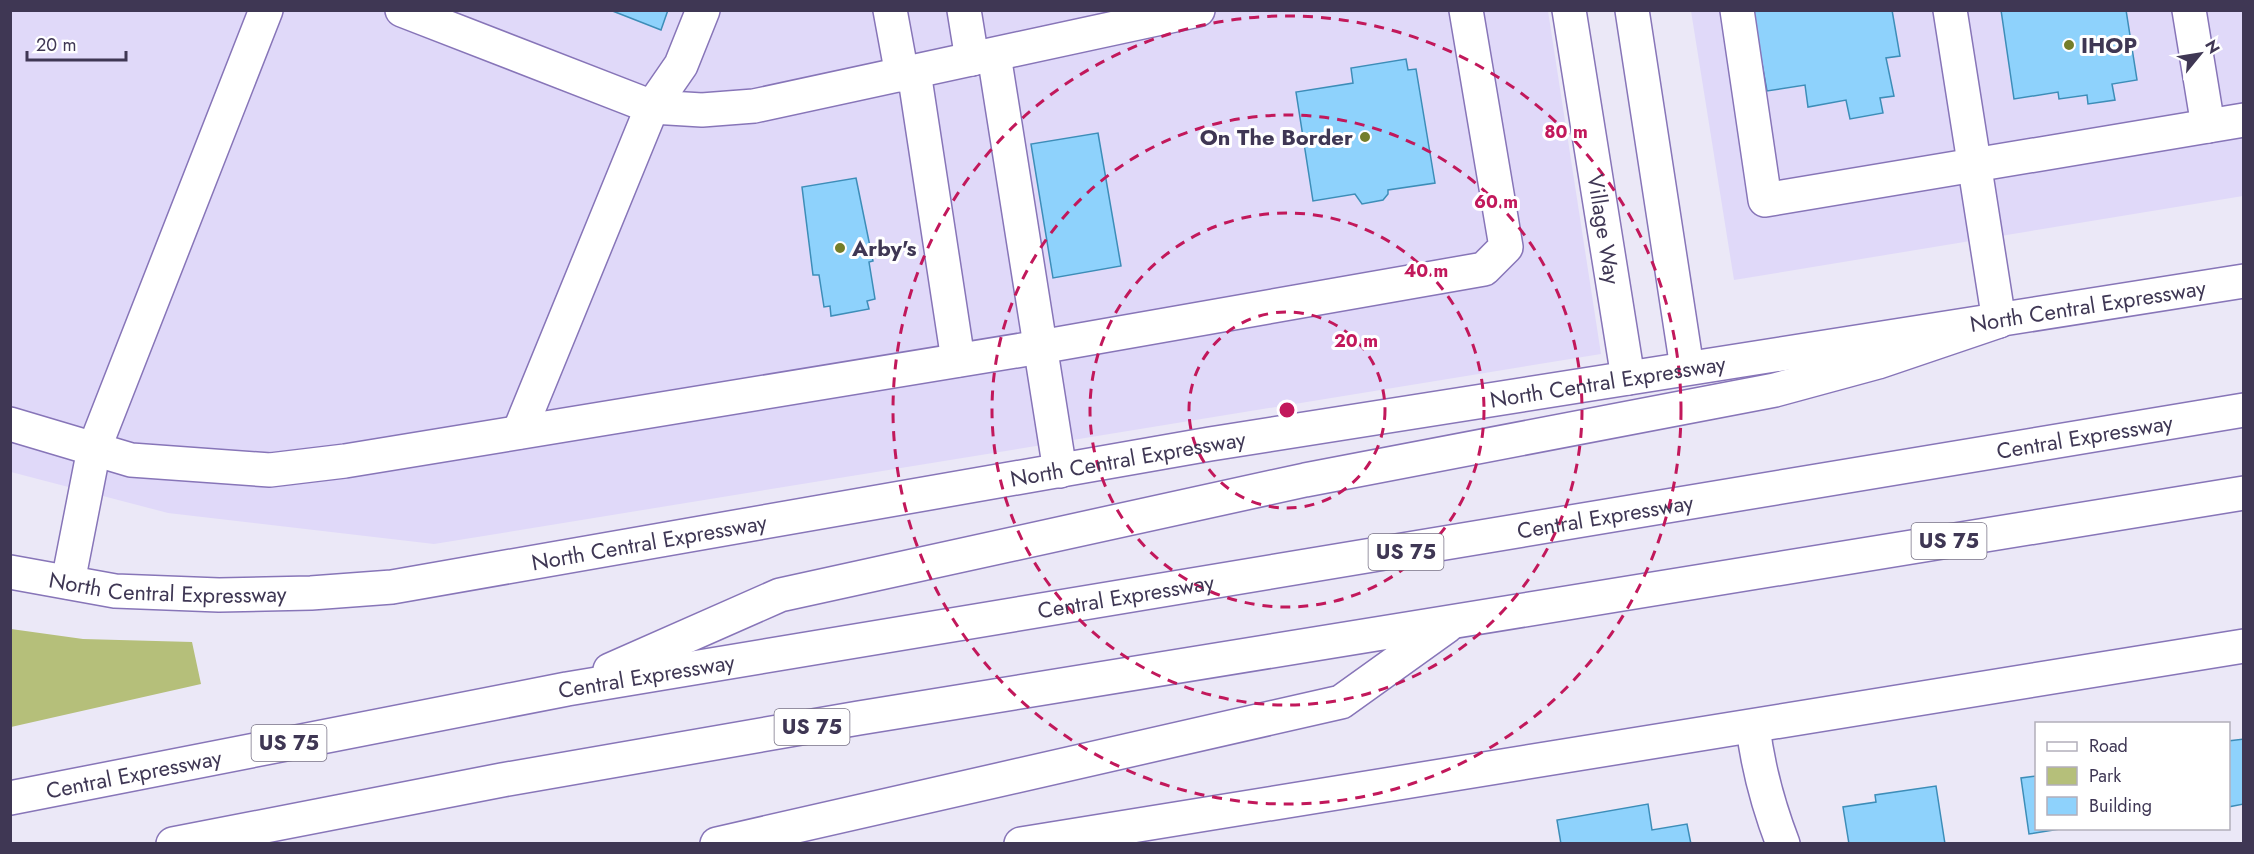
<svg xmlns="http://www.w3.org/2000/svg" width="2254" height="854" font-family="Jost,sans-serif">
  <rect width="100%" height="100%" fill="#ebe8f7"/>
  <g fill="#e0d9f9">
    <polygon points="10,11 1548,11 1601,354 434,544 168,513 11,472"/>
    <polygon points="1691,11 2243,11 2243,196 1734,280"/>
  </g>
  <polygon fill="#b5bf7a" points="11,629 83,639 192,642 201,684 11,727"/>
  <g fill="#8ed2fc" stroke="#3d8db8" stroke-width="1.5">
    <polygon points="610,10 668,10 661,30"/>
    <polygon points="1752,10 1892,10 1900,56 1886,58 1894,96 1880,98 1883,113 1850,119 1846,100 1808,107 1805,85 1767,91"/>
    <polygon points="2001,10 2126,10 2137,80 2112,84 2115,100 2088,104 2087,95 2059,99 2058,92 2014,99"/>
    <polygon points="1406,59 1408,70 1416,69 1435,183 1388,190 1388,194 1383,200 1362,204 1355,194 1313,201 1296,92 1353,83 1351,68"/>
    <polygon points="1098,133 1121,266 1053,278 1031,144"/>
    <polygon points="856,178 873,261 869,262 875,299 867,301 869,309 831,316 830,306 824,307 819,275 813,275 802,187"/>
    <polygon points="2244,739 2244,804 2228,807 2228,741"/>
    <polygon points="2036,776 2036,828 2066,828 2029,834 2021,778"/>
    <polygon points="1936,786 1945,844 1849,844 1843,807 1876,802 1875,795"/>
    <polygon points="1648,804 1652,830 1687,824 1691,844 1561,844 1557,820"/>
  </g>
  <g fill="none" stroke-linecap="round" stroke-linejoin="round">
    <defs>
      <g id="minor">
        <polyline points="402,10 652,107 702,110 754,106 1198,10"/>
        <polyline points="890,10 902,75"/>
        <polyline points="964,10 972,59"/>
        <path id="s1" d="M1569,10L1628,378"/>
        <polyline points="1632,10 1687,368"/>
        <polyline points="1737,10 1765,200 2244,120"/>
        <polyline points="1950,10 1999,321"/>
        <polyline points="2189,10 2208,126"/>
        <polyline points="994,55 1060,471"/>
        <polyline points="914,72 958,360"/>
        <polyline points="10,424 131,460 270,470 345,461 1040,347 1484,269 1506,247 1466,10"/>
        <polyline points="519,432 652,107 681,65 703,10"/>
        <polyline points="68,582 94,449 266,10"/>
        <path d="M1753,727C1758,768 1768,805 1783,844"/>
      </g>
      <g id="major">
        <path id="s2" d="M10,572L115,591L219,595L311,593L392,587L1210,444L2244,281"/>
        <polyline points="1021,844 2244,646"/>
      </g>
      <g id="highway">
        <polyline points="610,670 780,595 1305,480 1775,390 1878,362 1999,321"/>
        <path id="s3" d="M10,798L567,689L2244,410"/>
        <polyline points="173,844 502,780 859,718 2244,493"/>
        <polyline points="717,844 1341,702 1447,626"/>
      </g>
    </defs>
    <use href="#minor" stroke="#8775b8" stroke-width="36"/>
    <use href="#major" stroke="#8775b8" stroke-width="36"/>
    <use href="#highway" stroke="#8775b8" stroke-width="36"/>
    <use href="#minor" stroke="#fff" stroke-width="33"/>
    <use href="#major" stroke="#fff" stroke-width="33"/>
    <use href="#highway" stroke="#fff" stroke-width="33"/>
  </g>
  <g fill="none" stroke="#c2185b" stroke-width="3" stroke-dasharray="10 8">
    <circle cx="1287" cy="410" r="98"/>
    <circle cx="1287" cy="410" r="197"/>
    <circle cx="1287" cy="410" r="295"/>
    <circle cx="1287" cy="410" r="394"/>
  </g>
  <g fill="#747e2a" stroke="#fff" stroke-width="2">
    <circle cx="2069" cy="45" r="6"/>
    <circle cx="1365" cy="137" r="6"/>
    <circle cx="840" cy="248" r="6"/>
  </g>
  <g text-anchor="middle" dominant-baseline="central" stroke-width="6" stroke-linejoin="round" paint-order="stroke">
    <g fill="#fff" stroke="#797387" stroke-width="1.5">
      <rect x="1911.5" y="523" width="75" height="36" rx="4.5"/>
      <rect x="1368.5" y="534" width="75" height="36" rx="4.5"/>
      <rect x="774.5" y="709" width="75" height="36" rx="4.5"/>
      <rect x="251.5" y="725" width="75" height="36" rx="4.5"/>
    </g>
    <g font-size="21" font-weight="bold" fill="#3f3754">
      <text x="1949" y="541">US 75</text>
      <text x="1406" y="552">US 75</text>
      <text x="812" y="727">US 75</text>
      <text x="289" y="743">US 75</text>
    </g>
    <g font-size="22" font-weight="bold" fill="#3f3754" stroke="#fff" text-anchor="start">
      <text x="2081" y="45">IHOP</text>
      <text x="1353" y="137" text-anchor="end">On The Border</text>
      <text x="852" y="248">Arby's</text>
    </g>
    <g font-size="22" fill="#3f3754" stroke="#fff">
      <text stroke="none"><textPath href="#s1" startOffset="222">Village Way</textPath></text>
      <text stroke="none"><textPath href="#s2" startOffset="2103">North Central Expressway</textPath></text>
      <text stroke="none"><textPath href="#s2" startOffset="1617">North Central Expressway</textPath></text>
      <text stroke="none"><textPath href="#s3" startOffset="2106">Central Expressway</textPath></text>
      <text stroke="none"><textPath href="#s2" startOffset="1131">North Central Expressway</textPath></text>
      <text stroke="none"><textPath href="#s3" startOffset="1620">Central Expressway</textPath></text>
      <text stroke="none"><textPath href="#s2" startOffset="645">North Central Expressway</textPath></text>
      <text stroke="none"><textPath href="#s2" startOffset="159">North Central Expressway</textPath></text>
      <text stroke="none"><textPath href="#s3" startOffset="1134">Central Expressway</textPath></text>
      <text stroke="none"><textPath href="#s3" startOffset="648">Central Expressway</textPath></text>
      <text stroke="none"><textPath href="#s3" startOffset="126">Central Expressway</textPath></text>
    </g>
  </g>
  <circle cx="1287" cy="410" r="9" fill="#c2185b" stroke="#fff" stroke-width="3"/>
  <g font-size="18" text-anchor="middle" font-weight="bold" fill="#c2185b" stroke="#fff" stroke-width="6" stroke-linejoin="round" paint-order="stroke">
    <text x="1566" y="138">80 m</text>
    <text x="1496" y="208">60 m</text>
    <text x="1426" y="277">40 m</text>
    <text x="1356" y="347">20 m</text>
  </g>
  <rect width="2254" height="854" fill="none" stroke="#3f3754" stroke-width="24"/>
  <rect x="2035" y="722" width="195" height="108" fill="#ffffff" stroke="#b2afbb" stroke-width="1.5"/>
  <rect x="2047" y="742" width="30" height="9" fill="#ffffff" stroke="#b2afbb" stroke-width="1.5"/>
  <text x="2089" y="752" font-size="18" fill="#3f3754">Road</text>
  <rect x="2047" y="767" width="30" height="18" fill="#b5bf7a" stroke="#b2afbb" stroke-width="1.5"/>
  <text x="2089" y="782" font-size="18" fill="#3f3754">Park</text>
  <rect x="2047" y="797" width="30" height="18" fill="#8ed2fc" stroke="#b2afbb" stroke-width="1.5"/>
  <text x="2089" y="812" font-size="18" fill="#3f3754">Building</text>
  <g transform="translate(2200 54) rotate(60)" stroke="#ffffff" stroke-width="4.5" paint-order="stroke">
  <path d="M0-4.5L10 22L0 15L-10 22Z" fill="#3f3754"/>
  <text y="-9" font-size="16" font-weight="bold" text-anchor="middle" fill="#3f3754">N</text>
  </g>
  <path d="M27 51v9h99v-9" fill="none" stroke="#3f3754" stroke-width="3"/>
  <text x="36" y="51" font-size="18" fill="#3f3754" stroke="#ffffff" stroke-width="4.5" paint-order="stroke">20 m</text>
</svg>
